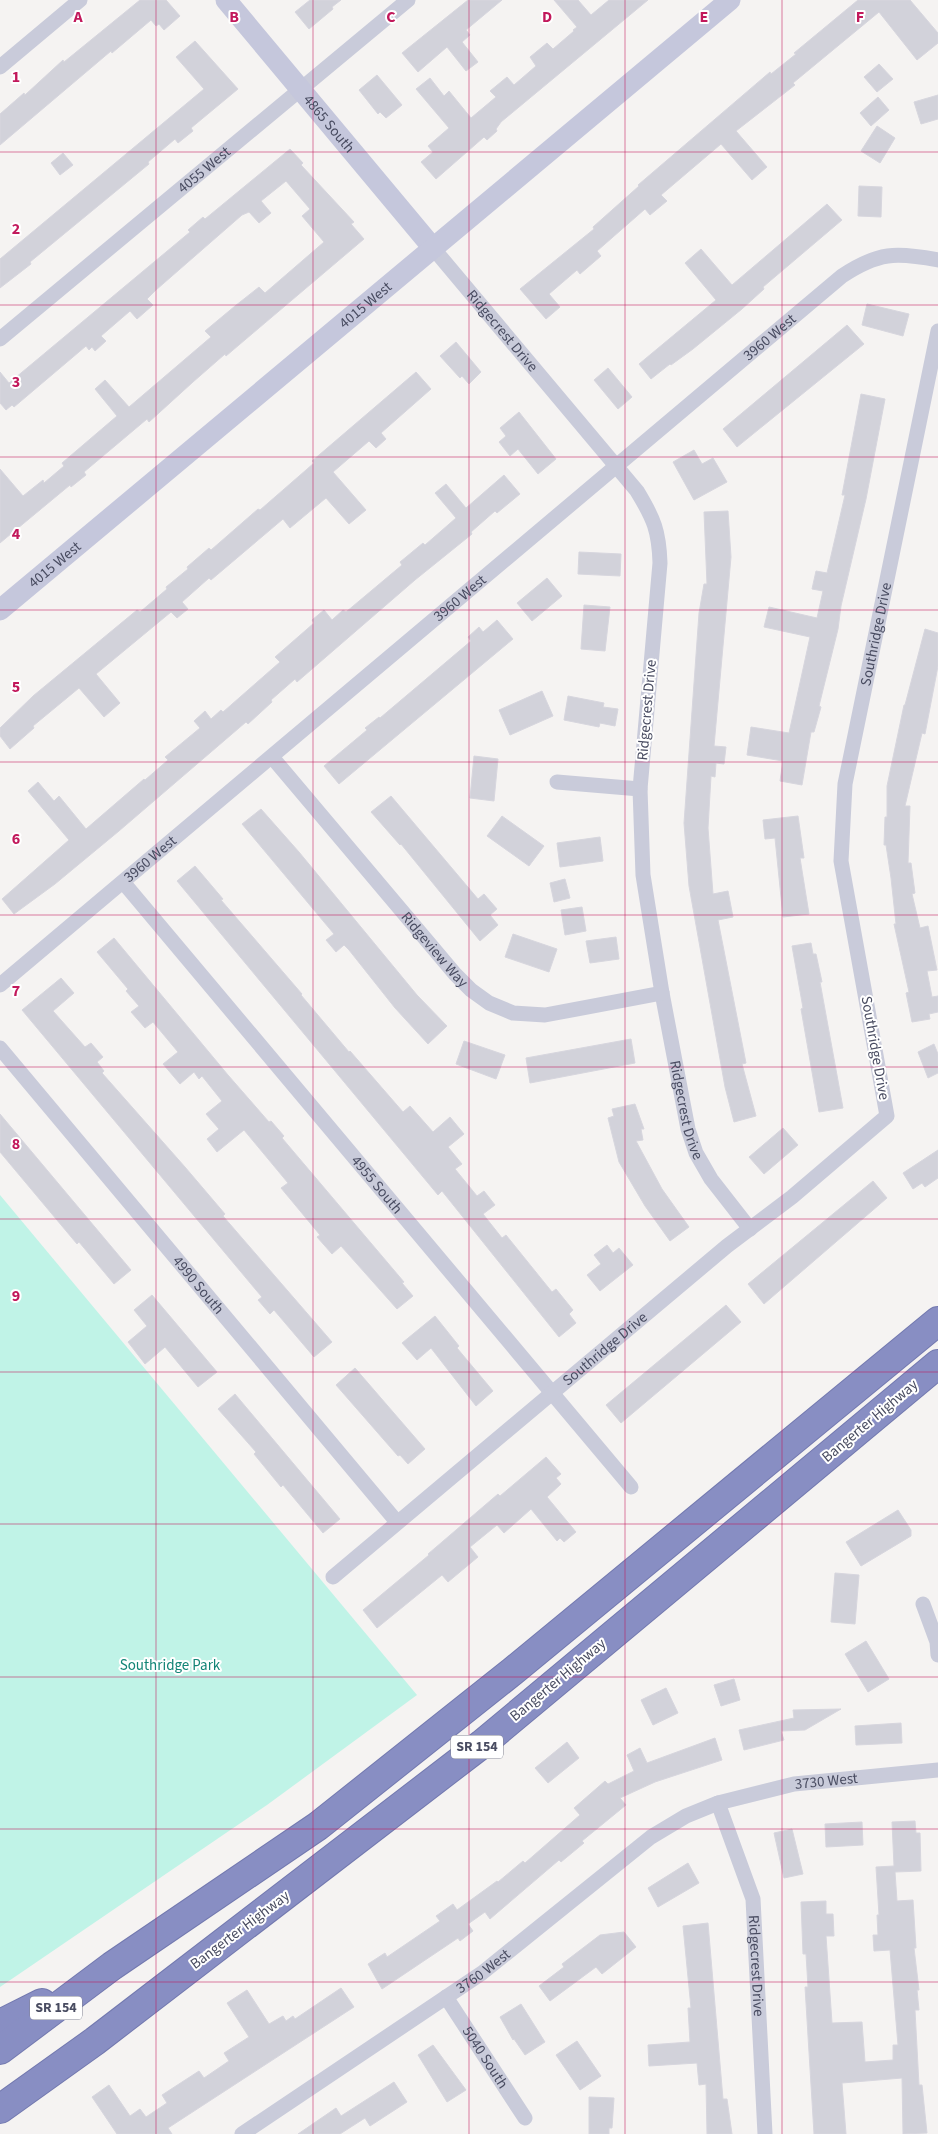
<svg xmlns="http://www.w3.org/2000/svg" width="938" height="2134" font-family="'Source Sans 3',sans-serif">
  <rect width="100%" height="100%" fill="#f5f3f2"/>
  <polygon fill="#c0f3e7" points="0,1195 417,1695 267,1805 0,1987"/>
  <g fill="#d2d2da" stroke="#d7d6de">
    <polygon points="140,0 166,0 180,16 164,30 159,24 156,26 151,20 112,53 111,51 0,145 0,114 24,93 25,95 63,60 64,62"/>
    <polygon points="310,0 341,0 332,7 333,9 309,29 295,12"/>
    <polygon points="468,0 502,0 466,30 470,35 462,42 478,62 466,71 447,47 418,72 402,53"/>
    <polygon points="554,0 578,0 591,15 609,0 648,0 501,122 496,129 497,131 487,140 484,137 436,179 421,162 433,152 428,146 449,128 416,89 430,78 444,96 449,91 471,118 496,97 490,91 507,77 514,85 536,66 530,57 547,43 553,49 574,31 573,30 577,27"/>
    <polygon points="858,0 910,0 938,33 938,43 917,60 879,12 793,83 795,85 736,131 767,167 752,180 721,144 661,195 667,201 650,215 645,209 597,251 601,256 580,274 577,270 549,294 560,307 546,319 520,289 594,229 593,227 639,186 638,185 770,72 771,74 796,54 794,53"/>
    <polygon points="195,41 238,89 191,128 193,131 178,143 175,139 148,162 149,164 30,262 31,264 0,288 0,259 204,89 176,57"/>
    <polygon points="879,64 893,79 877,92 864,77"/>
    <polygon points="377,75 402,105 386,118 380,112 378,114 359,90"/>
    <polygon points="938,95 938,119 921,124 914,102"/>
    <polygon points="878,97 889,110 871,126 860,113"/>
    <polygon points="877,126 895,138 880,163 861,151"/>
    <polygon points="290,149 303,163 301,165 354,222 351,224 364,239 226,356 225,354 193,382 149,422 147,419 84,472 86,475 71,487 70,485 0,543 0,469 23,496 43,480 44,483 64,466 62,463 117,416 95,389 105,380 129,407 211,337 205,331 235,306 259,287 265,293 324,242 302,216 310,209 286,181 261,201 271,213 259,223 249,212 242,215 156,290 147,299 153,305 137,319 130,311 101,336 106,341 95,351 92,347 89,350 86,346 14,407 12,405 6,410 0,403 0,372 9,383 190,232 188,230 203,217 205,219"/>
    <polygon points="63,153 73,165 60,175 51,163"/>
    <polygon points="859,186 882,187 881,217 858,216"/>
    <polygon points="827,204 842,220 763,287 764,289 742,309 693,349 671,365 670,364 651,379 639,364 716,300 685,263 701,249 732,285"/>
    <polygon points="867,304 909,314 903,336 862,325"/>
    <polygon points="847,325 864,344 737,447 723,429"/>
    <polygon points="456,342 481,372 469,384 462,376 460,378 440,356"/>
    <polygon points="608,368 632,397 618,409 594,380"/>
    <polygon points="416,372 431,389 381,433 386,439 376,448 369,441 333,472 366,510 349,524 326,498 290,528 283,519 211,580 209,578 182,602 188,609 177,618 171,612 96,674 120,703 104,717 79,688 33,726 34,728 10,749 0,736 0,728 33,696 137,610 140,612 167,589 166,587 188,569 187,567 209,548 211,550 258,509 260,510 314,463 312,461"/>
    <polygon points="861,394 885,399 866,499 841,606 838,629 819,706 821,707 814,732 811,732 802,785 780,781 783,761 747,755 751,727 789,733 810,637 764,627 769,607 817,618 823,591 812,589 816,571 827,573 845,495 842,495"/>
    <polygon points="519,412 556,459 538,474 518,449 510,456 499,442 506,436 500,428"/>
    <polygon points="694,450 702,464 713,458 727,482 694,500 673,462"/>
    <polygon points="504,475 520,494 497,513 495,511 471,532 472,534 415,580 297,682 295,679 271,700 272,702 248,724 246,722 119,831 55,884 14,914 2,899 69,840 28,791 38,782 54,801 59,796 86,829 144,779 145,780 168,760 165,757 200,728 194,721 205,711 211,719 221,710 223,712 280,662 275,657 314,623 312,620 324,610 332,620 343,610 346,612 402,565 400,562 423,543 425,545 456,518 435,493 446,484 466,508"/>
    <polygon points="728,511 731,557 714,746 726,747 724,764 716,763 715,777 711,776 708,828 713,894 728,891 733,917 718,920 746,1063 742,1064 756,1116 734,1122 725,1087 689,886 684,823 699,613 704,584 707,584 704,512"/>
    <polygon points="579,552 621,554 620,576 578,574"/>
    <polygon points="547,578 562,596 532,621 517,603"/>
    <polygon points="584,605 610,607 605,651 581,649"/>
    <polygon points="497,620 513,639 339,784 324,766 367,730 365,728 379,717 380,718 471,641 468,637 479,627 483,632"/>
    <polygon points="925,629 938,633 938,666 925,734 922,733 905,806 910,806 908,863 911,863 915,893 912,894 920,928 928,926 937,970 927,971 932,997 938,996 938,1012 929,1014 930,1019 912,1022 906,993 909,992 894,924 896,924 891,878 886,845 884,845 885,817 887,817 887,786 904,705 905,705"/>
    <polygon points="542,691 553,716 510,735 499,710"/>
    <polygon points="568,696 604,703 603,707 618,709 615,726 600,723 599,727 564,720"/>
    <polygon points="474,756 498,759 494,801 470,798"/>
    <polygon points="391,796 478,899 484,894 497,909 490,915 498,925 480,941 401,844 400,845 371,812"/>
    <polygon points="261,809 299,852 417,995 447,1026 428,1044 395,1008 349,950 344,945 336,952 326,940 334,934 242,824"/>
    <polygon points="502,816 544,846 529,866 487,836"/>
    <polygon points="798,816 804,858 800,858 809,914 783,917 775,838 765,839 763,820"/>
    <polygon points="600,837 603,861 560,867 557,843"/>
    <polygon points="195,866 223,899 221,900 302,994 301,995 349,1052 350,1051 403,1112 410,1106 433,1132 450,1117 464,1134 448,1147 462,1164 455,1169 477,1196 484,1191 495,1205 483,1214 502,1238 506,1235 552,1292 556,1289 573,1310 569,1314 576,1323 559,1337 442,1191 438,1195 177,881"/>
    <polygon points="565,879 570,898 554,902 550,883"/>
    <polygon points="582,907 586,931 565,935 561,910"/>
    <polygon points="513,934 557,949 549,972 505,957"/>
    <polygon points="616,937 619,959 590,963 586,941"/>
    <polygon points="114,938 228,1075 269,1122 271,1121 284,1136 282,1138 404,1282 402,1283 413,1296 397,1309 341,1246 332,1254 317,1237 320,1235 281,1188 288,1183 244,1130 217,1152 207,1139 219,1129 206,1114 222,1101 202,1076 199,1079 194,1072 180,1084 163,1064 178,1052 153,1022 145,1028 131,1012 139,1006 126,991 128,989 97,952"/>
    <polygon points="811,943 813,954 816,954 822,982 820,982 843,1108 819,1112 801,1009 803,1008 792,946"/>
    <polygon points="61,978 74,993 53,1011 85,1047 91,1043 103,1057 97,1062 104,1071 102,1073 185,1167 225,1214 223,1216 332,1342 314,1357 274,1310 270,1314 258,1300 262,1297 256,1290 22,1010"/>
    <polygon points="631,1039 635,1063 530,1083 526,1058"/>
    <polygon points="464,1041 505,1055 496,1079 456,1064"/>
    <polygon points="934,1044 938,1054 938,1073 928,1078 918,1052"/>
    <polygon points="635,1104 644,1129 641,1129 643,1140 636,1141 662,1189 689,1227 670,1241 645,1206 619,1162 608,1118 614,1116 612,1109"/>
    <polygon points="0,1114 131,1270 114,1284 79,1242 77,1244 0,1152"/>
    <polygon points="783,1128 798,1145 764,1174 749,1157"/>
    <polygon points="938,1150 938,1178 925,1187 922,1183 913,1189 903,1173"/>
    <polygon points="873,1181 887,1198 764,1304 748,1284"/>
    <polygon points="607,1245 613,1253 619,1248 633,1265 600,1291 587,1275 601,1264 594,1255"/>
    <polygon points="152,1295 217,1372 198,1387 165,1347 145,1364 128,1342 147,1326 134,1310"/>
    <polygon points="726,1305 741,1322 621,1423 606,1405"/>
    <polygon points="435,1316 459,1346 457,1348 493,1391 476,1406 431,1348 417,1360 402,1343"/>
    <polygon points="355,1368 425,1449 408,1464 400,1455 398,1456 336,1385"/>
    <polygon points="235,1394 340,1519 323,1533 283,1485 281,1487 254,1454 256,1452 218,1409"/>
    <polygon points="546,1457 561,1474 556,1478 561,1484 547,1497 576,1532 564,1542 560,1538 557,1541 531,1509 504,1533 497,1525 470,1547 478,1557 448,1582 442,1575 377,1628 363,1610 429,1555 428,1554 498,1494 500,1496"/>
    <polygon points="898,1510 911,1530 911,1536 861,1566 846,1542"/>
    <polygon points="835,1573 859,1575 855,1624 831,1622"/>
    <polygon points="866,1641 889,1679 868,1692 845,1654"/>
    <polygon points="734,1679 740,1700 721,1706 714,1685"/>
    <polygon points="666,1688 678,1713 653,1725 641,1700"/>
    <polygon points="841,1709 805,1730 781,1731 784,1740 744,1750 739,1730 794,1718 793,1710"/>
    <polygon points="901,1723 902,1743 856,1745 855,1726"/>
    <polygon points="715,1738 722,1760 655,1782 620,1798 626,1805 582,1841 584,1843 561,1862 559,1860 490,1919 485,1912 468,1924 473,1931 460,1941 458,1938 382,1989 368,1964 385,1953 387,1957 440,1921 436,1916 453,1904 457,1910 497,1881 498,1882 523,1861 525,1863 580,1815 574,1808 605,1781 608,1784 634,1771 627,1755 640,1748 647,1763"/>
    <polygon points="567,1742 579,1758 548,1783 535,1768"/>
    <polygon points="915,1821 916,1833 920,1833 921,1871 895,1872 897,1901 913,1900 916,1948 914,1948 919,1990 917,1990 919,2010 915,2010 919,2085 922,2085 927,2133 903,2134 902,2078 842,2083 846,2134 814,2134 805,1987 808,1987 806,1954 803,1954 801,1902 826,1901 826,1914 833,1914 834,1936 826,1936 832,2023 862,2022 865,2062 893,2060 893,2045 898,2045 890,1950 874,1951 873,1935 878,1935 877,1915 879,1915 876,1867 894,1866 892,1822"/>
    <polygon points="862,1822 863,1845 826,1847 825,1824"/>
    <polygon points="792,1829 803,1874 784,1878 774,1833"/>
    <polygon points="688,1863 699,1883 658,1907 648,1888"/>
    <polygon points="708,1923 723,2099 727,2099 732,2134 707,2134 706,2084 699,2085 697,2063 649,2066 648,2045 690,2042 688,2008 691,2008 683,1926"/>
    <polygon points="624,1932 636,1947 602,1974 596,1967 550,2001 539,1986 564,1967 562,1964 600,1935"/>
    <polygon points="341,1988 354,2007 168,2128 172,2134 117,2134 92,2097 109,2085 130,2116 140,2109 146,2117 167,2103 162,2095 199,2071 204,2078 229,2061 224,2053 249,2037 227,2003 247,1990 269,2024 283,2016 286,2021 293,2016 295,2019"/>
    <polygon points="521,2004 545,2042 525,2055 514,2039 513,2040 500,2017"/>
    <polygon points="577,2041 601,2076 580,2090 556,2055"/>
    <polygon points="433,2045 466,2090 447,2102 418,2055"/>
    <polygon points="394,2082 407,2102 370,2126 365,2118 340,2134 298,2134 336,2108 341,2116"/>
    <polygon points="589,2097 614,2098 612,2128 609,2128 609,2134 589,2134"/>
  </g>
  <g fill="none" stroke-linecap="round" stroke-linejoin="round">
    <defs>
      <g id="highway">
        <polyline points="0,2024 42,2003"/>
        <polyline points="0,2050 112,1966 318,1826 513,1671 938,1321"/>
        <polyline points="0,2109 95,2041 482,1744 938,1364"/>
      </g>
    </defs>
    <use href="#highway" stroke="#7379af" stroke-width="30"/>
    <g stroke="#c9cbda" stroke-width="15">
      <polyline points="0,67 80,0"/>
      <path id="s1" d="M433,248L637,491C654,519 659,531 660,563L640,789L643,875L662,993L688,1129L696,1153L711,1179L750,1229"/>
      <path id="s2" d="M0,339L408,0"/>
      <path id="s3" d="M272,757L455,974L471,990L489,1003L513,1013L545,1015L662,993"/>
      <polyline points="557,782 640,789"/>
      <path id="s4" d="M123,882L631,1487"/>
      <path id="s5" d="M0,985L842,276C878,252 896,252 938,260"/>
      <path id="s6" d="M0,1048L397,1522"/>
      <path id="s7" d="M333,1577L727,1246L792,1197L887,1116L841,861L845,784L938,331"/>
      <polyline points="923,1604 937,1642 938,1655"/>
      <path id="s8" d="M718,1803L753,1899L765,2134"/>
      <path id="s9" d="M446,1997L525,2118"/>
      <path id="s10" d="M242,2134L482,1973L651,1837L686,1816L718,1803L794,1784L938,1770"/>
    </g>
    <g stroke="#c5c7dc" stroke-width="21">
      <path id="s11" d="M226,0L433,248"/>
      <path id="s12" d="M0,610L730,0"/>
    </g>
    <use href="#highway" stroke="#888ec3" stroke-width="28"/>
  </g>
  <path fill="none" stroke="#c2185b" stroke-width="1" stroke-opacity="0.55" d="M156,0V2134M313,0V2134M469,0V2134M625,0V2134M782,0V2134M0,152H938M0,305H938M0,457H938M0,610H938M0,762H938M0,915H938M0,1067H938M0,1219H938M0,1372H938M0,1524H938M0,1677H938M0,1829H938M0,1982H938"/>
  <g text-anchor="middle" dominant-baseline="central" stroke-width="4" stroke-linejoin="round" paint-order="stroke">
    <g fill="#fff" stroke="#808290" stroke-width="1">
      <rect x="451" y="1735.5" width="52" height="23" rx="4"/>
      <rect x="30" y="1996.5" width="52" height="23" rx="4"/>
    </g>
    <g font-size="14" font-weight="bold" fill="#494c61">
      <text x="477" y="1747">SR 154</text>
      <text x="56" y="2008">SR 154</text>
    </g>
    <g font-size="15" fill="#494c61" stroke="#fff">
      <text stroke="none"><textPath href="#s11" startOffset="161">4865 South</textPath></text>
      <text stroke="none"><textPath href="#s2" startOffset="265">4055 West</textPath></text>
      <text stroke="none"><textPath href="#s12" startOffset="476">4015 West</textPath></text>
      <text stroke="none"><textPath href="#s1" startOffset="108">Ridgecrest Drive</textPath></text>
      <text stroke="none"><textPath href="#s5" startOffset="1006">3960 West</textPath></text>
      <text stroke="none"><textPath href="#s12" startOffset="71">4015 West</textPath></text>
      <text stroke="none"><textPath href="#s5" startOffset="601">3960 West</textPath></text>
      <text stroke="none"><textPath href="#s7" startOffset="1210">Southridge Drive</textPath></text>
      <text transform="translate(647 710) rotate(-85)">Ridgecrest Drive</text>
      <text stroke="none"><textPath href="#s5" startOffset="196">3960 West</textPath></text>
      <text stroke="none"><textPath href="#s3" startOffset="252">Ridgeview Way</textPath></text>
      <text transform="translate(875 1048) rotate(80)">Southridge Drive</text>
      <text stroke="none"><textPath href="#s1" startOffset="946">Ridgecrest Drive</textPath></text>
      <text stroke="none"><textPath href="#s4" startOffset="395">4955 South</textPath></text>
      <text stroke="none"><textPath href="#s6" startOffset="309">4990 South</textPath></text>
      <text stroke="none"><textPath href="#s7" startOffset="355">Southridge Drive</textPath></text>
      <text transform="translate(870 1421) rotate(-40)">Bangerter Highway</text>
      <text transform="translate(558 1680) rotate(-40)">Bangerter Highway</text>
      <text stroke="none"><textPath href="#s10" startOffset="692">3730 West</textPath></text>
      <text transform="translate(240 1930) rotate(-37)">Bangerter Highway</text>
      <text stroke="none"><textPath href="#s8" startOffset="169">Ridgecrest Drive</textPath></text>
      <text stroke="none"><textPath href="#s10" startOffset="291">3760 West</textPath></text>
      <text stroke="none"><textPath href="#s9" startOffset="72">5040 South</textPath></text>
    </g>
    <g font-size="15" fill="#128476" stroke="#fff">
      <text x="170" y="1665">Southridge Park</text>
    </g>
  </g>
  <g font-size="16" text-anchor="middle" font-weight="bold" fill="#c2185b" stroke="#fff" stroke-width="4" stroke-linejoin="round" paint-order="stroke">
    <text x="78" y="22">A</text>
    <text x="234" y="22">B</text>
    <text x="391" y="22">C</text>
    <text x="547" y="22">D</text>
    <text x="704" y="22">E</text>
    <text x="860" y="22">F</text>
    <text x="16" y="82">1</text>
    <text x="16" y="234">2</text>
    <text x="16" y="387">3</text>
    <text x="16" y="539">4</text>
    <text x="16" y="692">5</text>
    <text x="16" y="844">6</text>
    <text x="16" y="996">7</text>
    <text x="16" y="1149">8</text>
    <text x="16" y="1301">9</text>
  </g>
</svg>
